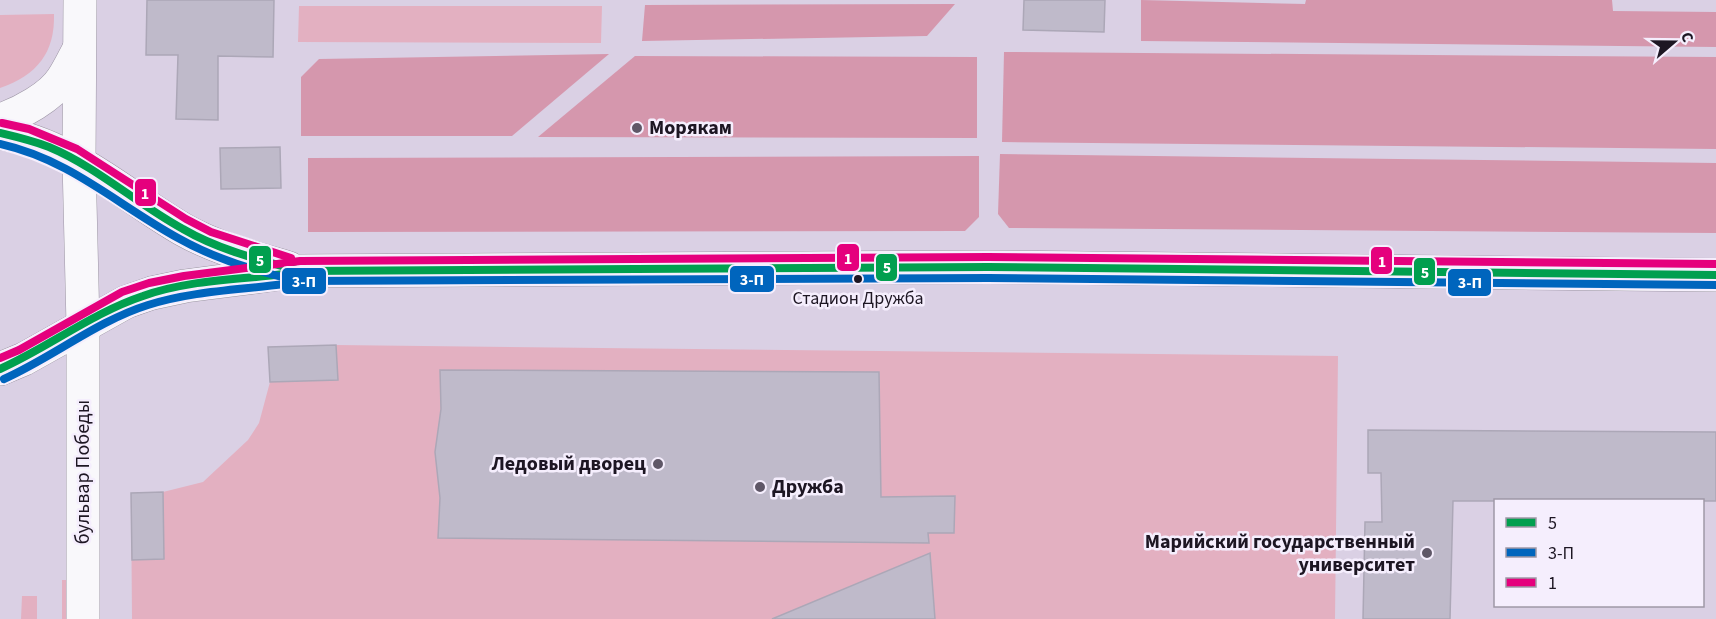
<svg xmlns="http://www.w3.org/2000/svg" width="1716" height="619" font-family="'Source Sans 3',sans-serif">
  <rect width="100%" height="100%" fill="#dad0e4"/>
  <g fill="#e3b0c1">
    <polygon points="299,6 602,6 601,43 298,42"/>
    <path d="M54,14C55,53 37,75 0,88V15Z"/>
    <polygon points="336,345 1338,356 1335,619 132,619 131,493 163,492 203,482 248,440 259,423 270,382 268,347"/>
    <rect x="62" y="580" width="18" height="39"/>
    <polygon points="22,596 37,596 37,619 21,619"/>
  </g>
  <g fill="#d597ad">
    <polygon points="1141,0 1305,4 1306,0 1612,0 1613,11 1716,12 1716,47 1141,41"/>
    <polygon points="955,4 927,36 642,41 645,5"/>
    <polygon points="1004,52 1716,57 1716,149 1002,142"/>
    <polygon points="609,54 512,136 301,136 301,77 319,59"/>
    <polygon points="635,56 977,57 977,138 538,137"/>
    <polygon points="1000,154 1716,163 1716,233 1009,228 998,214"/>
    <polygon points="979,156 979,217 965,231 308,232 308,158"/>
  </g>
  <g fill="#bfbaca" stroke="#aca7b7" stroke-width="1.5">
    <polygon points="147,0 274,0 273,57 218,56 218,120 176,119 178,55 146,55"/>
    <polygon points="1024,0 1105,0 1104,32 1023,30"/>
    <polygon points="280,147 281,188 221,189 220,148"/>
    <polygon points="336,345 338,380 270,382 268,347"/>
    <polygon points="440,370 879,372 881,497 955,496 954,533 928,533 929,543 438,538 440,498 435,452 441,409"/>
    <polygon points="1368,430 1716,432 1716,501 1453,501 1450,619 1363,619 1365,522 1382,522 1381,473 1368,473"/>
    <polygon points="163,492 164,559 132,560 131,493"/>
    <polygon points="930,553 935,619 772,619"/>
  </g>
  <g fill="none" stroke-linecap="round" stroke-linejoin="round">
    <defs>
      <polyline id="minor" points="83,619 83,325"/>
      <g id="major">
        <polyline points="80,0 79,161 83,325"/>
        <path d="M0,120C21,113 51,97 63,78C69,69 74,58 79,49"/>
        <path d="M0,133C70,144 122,194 182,229C215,248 252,257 289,268"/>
        <polyline points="0,369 24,359 126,302 152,293 185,286 300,271 988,267 1716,275"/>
      </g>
    </defs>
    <use href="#minor" stroke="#9b94a3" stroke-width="34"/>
    <use href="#major" stroke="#9b94a3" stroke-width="34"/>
    <use href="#minor" stroke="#f9f8fb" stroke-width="33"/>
    <use href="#major" stroke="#f9f8fb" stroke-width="33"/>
    <defs>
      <g id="bus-1">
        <path d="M0,133C17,137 33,141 49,147C97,167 137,204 183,229C219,250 260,260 300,271L988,267L1716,275"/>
        <path d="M0,369C49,347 92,313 143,296C187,280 237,280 283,274"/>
      </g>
      <g id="bus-2">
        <path d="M0,144C71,160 116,204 178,238C215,259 258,272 299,281L988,278L1716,285"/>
        <path d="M4,379C53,357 97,321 148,305C192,291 239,290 284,284"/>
      </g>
      <g id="bus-3">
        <polyline points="2,123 29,129 77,149 186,219 211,232 291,258"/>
        <polyline points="0,358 19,350 122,292 149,283 184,276 300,261 988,257 1716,264"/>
      </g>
    </defs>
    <use href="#bus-1" stroke="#f5eefd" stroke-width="12"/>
    <use href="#bus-2" stroke="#f5eefd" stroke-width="12"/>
    <use href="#bus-3" stroke="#f5eefd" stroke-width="12"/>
    <use href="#bus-1" stroke="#019f4f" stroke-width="8"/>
    <use href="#bus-2" stroke="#0065bd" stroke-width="8"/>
    <use href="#bus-3" stroke="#e5007d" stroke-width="8"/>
  </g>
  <g fill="#5f5767" stroke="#f5eefd" stroke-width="2">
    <circle cx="637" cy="128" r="6"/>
    <circle cx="658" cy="464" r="6"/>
    <circle cx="760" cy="487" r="6"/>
    <circle cx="1427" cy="553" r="6"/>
  </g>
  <circle fill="#1d1623" stroke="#f5eefd" stroke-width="2" cx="858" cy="279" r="5"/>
  <g text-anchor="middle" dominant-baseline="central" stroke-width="5" stroke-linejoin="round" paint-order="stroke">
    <g font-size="18" fill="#1d1623" stroke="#f5eefd">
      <text x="858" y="298">Стадион Дружба</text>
    </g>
    <g font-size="20" font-weight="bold" fill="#1d1623" stroke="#f5eefd" text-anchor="start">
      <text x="649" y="128">Морякам</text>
      <text x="646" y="464" text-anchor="end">Ледовый дворец</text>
      <text x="772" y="487">Дружба</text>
      <text x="1415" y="542" text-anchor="end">Марийский государственный<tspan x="1415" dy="23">университет</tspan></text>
    </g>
    <g font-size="20" fill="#1d1623" stroke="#f5eefd">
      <text transform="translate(83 472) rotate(-90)">бульвар Победы</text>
    </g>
  </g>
  <g stroke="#f5eefd" stroke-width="2">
    <rect x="134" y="178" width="23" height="29" rx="6" fill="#e5007d"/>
    <rect x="836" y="243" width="24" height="29" rx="6" fill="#e5007d"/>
    <rect x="248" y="245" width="24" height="29" rx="6" fill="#019f4f"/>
    <rect x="1370" y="246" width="23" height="29" rx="6" fill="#e5007d"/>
    <rect x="875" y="253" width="23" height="29" rx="6" fill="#019f4f"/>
    <rect x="1413" y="257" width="23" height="29" rx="6" fill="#019f4f"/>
    <rect x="729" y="265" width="46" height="28" rx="6" fill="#0065bd"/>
    <rect x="281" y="267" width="46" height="28" rx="6" fill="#0065bd"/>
    <rect x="1447" y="268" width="45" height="29" rx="6" fill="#0065bd"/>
  </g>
  <g font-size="16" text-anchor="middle" font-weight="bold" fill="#fff">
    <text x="145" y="199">1</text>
    <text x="848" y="264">1</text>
    <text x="260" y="266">5</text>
    <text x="1382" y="267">1</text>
    <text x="887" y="273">5</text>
    <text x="1425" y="278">5</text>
    <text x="752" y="285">3-П</text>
    <text x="304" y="287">3-П</text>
    <text x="1470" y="288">3-П</text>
  </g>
  <rect x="1494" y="499" width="210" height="108" fill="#f5eefd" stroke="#9f98a6" stroke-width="1.5"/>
  <rect x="1506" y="518" width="30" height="9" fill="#019f4f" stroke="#9f98a6" stroke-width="1.5"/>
  <text x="1548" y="529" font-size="18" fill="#1d1623">5</text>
  <rect x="1506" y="548" width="30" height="9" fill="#0065bd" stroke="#9f98a6" stroke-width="1.5"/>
  <text x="1548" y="559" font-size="18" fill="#1d1623">3-П</text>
  <rect x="1506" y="578" width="30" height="9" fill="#e5007d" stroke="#9f98a6" stroke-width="1.5"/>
  <text x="1548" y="589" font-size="18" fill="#1d1623">1</text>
  <g transform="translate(1674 42) rotate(70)" stroke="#f5eefd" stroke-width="4.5" paint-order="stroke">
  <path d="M0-4.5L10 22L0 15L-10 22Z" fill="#1d1623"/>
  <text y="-9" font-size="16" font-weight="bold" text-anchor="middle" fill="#1d1623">С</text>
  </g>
</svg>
